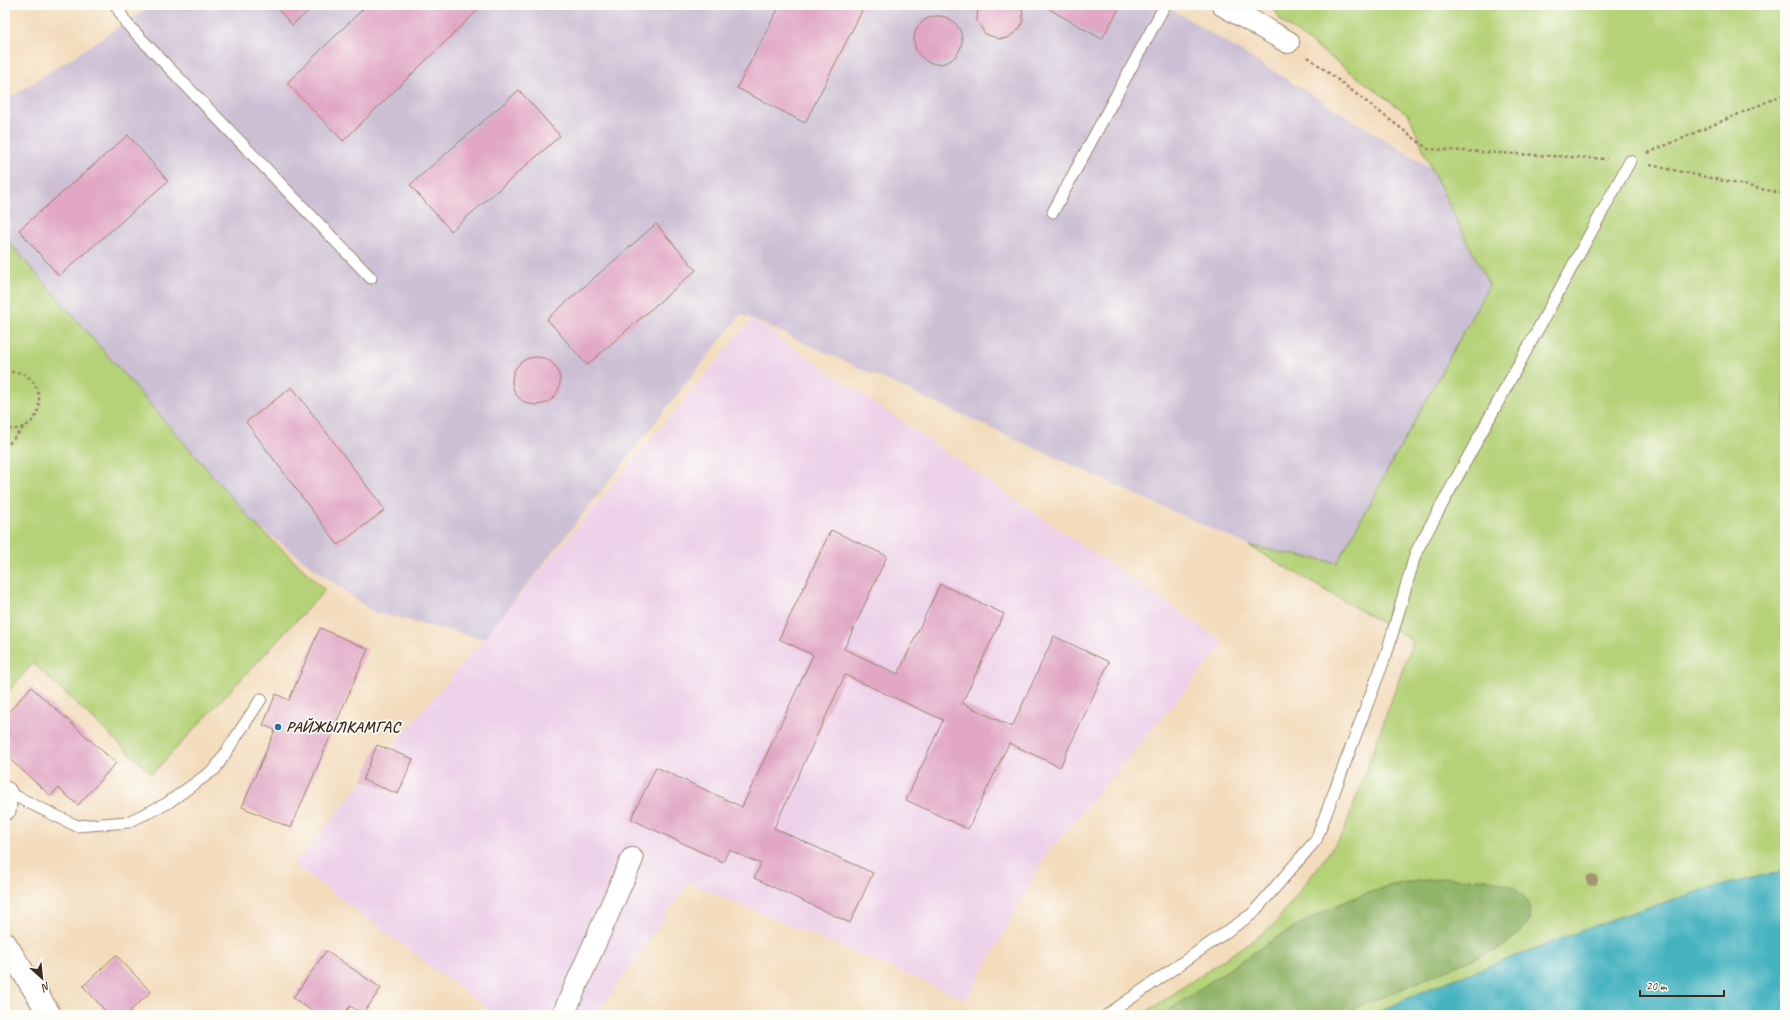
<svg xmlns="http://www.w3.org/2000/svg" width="1790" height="1020" font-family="Caveat,sans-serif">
  <rect width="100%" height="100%" fill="#fdfcf7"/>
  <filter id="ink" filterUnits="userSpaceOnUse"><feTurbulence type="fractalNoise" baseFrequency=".025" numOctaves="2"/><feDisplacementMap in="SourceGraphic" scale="8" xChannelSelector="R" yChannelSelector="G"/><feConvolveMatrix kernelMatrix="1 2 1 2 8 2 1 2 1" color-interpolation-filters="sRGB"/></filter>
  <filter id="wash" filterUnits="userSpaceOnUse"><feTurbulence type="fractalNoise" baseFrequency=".012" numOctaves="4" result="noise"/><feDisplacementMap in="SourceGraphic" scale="16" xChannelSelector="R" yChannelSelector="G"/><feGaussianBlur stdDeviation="0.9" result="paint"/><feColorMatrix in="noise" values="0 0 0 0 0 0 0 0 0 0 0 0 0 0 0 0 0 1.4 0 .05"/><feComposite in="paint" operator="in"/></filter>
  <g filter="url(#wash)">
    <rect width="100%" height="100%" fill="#f3dbbb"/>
    <polygon fill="#edd1e9" points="752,319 1225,643 1046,855 967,1000 689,883 596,1015 496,1015 294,864"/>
    <polygon fill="#ccbfd4" points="153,5 1165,5 1431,168 1489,285 1337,563 1249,546 741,314 484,639 373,612 254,523 5,238 5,101"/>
    <g fill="#b5d278" stroke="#787e4b">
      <polygon points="1272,5 1785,5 1785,870 1700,891 1613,919 1428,989 1372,1015 1142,1015 1273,926 1343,834 1413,641 1249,546 1337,563 1489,285 1431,168 1409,115 1281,21"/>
      <polygon points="5,238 254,523 325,590 152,774 33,663 5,696"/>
    </g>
    <path fill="#90b468" stroke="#666f43" d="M1446,878L1489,879L1512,886L1524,896L1531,908L1530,920L1520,933L1502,947L1360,1006L1342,1015H1162C1235,966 1306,909 1392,885C1409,881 1428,880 1446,878Z"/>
    <polygon fill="#44b2c0" stroke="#406e6f" points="1785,870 1785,1015 1372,1015 1428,989 1613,919 1700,891"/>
    <g id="blocks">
      <g fill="#e1a7c5">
        <polygon points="274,5 312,5 313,7 292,25"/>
        <polygon points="367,5 483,5 343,141 287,83"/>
        <polygon points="780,5 865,5 805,123 737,88"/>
        <polygon points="936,5 966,5 959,9 951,10"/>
        <polygon points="978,5 1022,5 1023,21 1020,28 1008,38 1000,39 985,34 977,21"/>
        <polygon points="1042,5 1121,5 1102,39"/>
        <circle cx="938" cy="40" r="24"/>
        <polygon points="519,90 560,136 451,231 410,185"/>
        <polygon points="128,135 168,181 59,276 19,230"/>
        <polygon points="656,224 696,270 587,365 547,319"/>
        <circle cx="536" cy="381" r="24"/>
        <polygon points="292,387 385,510 338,545 246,422"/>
        <polygon points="831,530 887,556 844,649 898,674 940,584 1004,614 962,703 1012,727 1054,636 1109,662 1060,767 1009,743 968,829 906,800 943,720 845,675 774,828 873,873 850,923 754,878 761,864 729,850 723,862 631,819 656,767 742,807 813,655 779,639"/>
        <polygon points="320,628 368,649 291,828 242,807 275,730 263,725 276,694 289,700"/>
        <polygon points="31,687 116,763 78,805 58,788 51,796 5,755 5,745 10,739 5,734 5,716"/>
        <polygon points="377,745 413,759 398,794 363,780"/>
        <polygon points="326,951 381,988 363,1014 350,1006 344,1015 318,1015 293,998"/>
        <polygon points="116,955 151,992 126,1015 109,1015 83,986"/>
      </g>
    </g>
  </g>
  <g filter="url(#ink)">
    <use href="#blocks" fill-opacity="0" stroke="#97826c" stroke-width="1"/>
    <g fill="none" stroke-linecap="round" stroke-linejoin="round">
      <defs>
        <g id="service">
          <polyline points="116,5 126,23 371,278"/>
          <polyline points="1053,212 1165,5"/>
          <polyline points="5,791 77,826 128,822 166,804 215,769 261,699"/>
          <polyline points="1107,1015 1252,914 1316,840 1387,652 1416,552 1630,161"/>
        </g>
        <g id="minor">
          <polyline points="1223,5 1288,42"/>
          <polyline points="5,809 6,793"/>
          <polyline points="5,943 50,1015"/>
          <polyline points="563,1015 632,859"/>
        </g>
      </defs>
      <use href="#service" stroke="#97826c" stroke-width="13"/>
      <use href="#minor" stroke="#97826c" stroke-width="24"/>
      <g stroke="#97826c" stroke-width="2.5" stroke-dasharray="3 3" stroke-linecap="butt">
        <polyline points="1308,57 1428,149 1607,159"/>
        <polyline points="1648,153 1785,94"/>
        <polyline points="1650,165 1785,194"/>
        <path d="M5,373C46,362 55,435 5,429"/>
        <polyline points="5,448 23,428"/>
      </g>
      <use href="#service" stroke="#fff" stroke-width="11"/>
      <use href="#minor" stroke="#fff" stroke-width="22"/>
    </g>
    <circle fill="#a29574" cx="1592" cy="880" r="6"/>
  </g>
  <circle fill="#1f6fb2" stroke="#fdfcf7" stroke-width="1.5" cx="278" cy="727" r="4"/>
  <g text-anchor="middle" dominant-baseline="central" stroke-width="3.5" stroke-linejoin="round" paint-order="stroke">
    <g font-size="16" font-weight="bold" fill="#3b2a1e" stroke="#fdfcf7" text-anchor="start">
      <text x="286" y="727">РАЙЖЫЛКАМГАС</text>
    </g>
  </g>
  <rect width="1790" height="1020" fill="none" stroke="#fdfcf7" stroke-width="20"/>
  <g transform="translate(42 978) rotate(153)" stroke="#fdfcf7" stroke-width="3" paint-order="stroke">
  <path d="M0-3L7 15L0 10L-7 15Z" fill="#3b2a1e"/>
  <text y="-6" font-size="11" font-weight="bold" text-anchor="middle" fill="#3b2a1e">N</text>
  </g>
  <path d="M1640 990v6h84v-6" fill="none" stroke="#3b2a1e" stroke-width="2"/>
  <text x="1646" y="990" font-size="12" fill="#3b2a1e" stroke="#fdfcf7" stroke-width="3" paint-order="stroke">20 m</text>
</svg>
